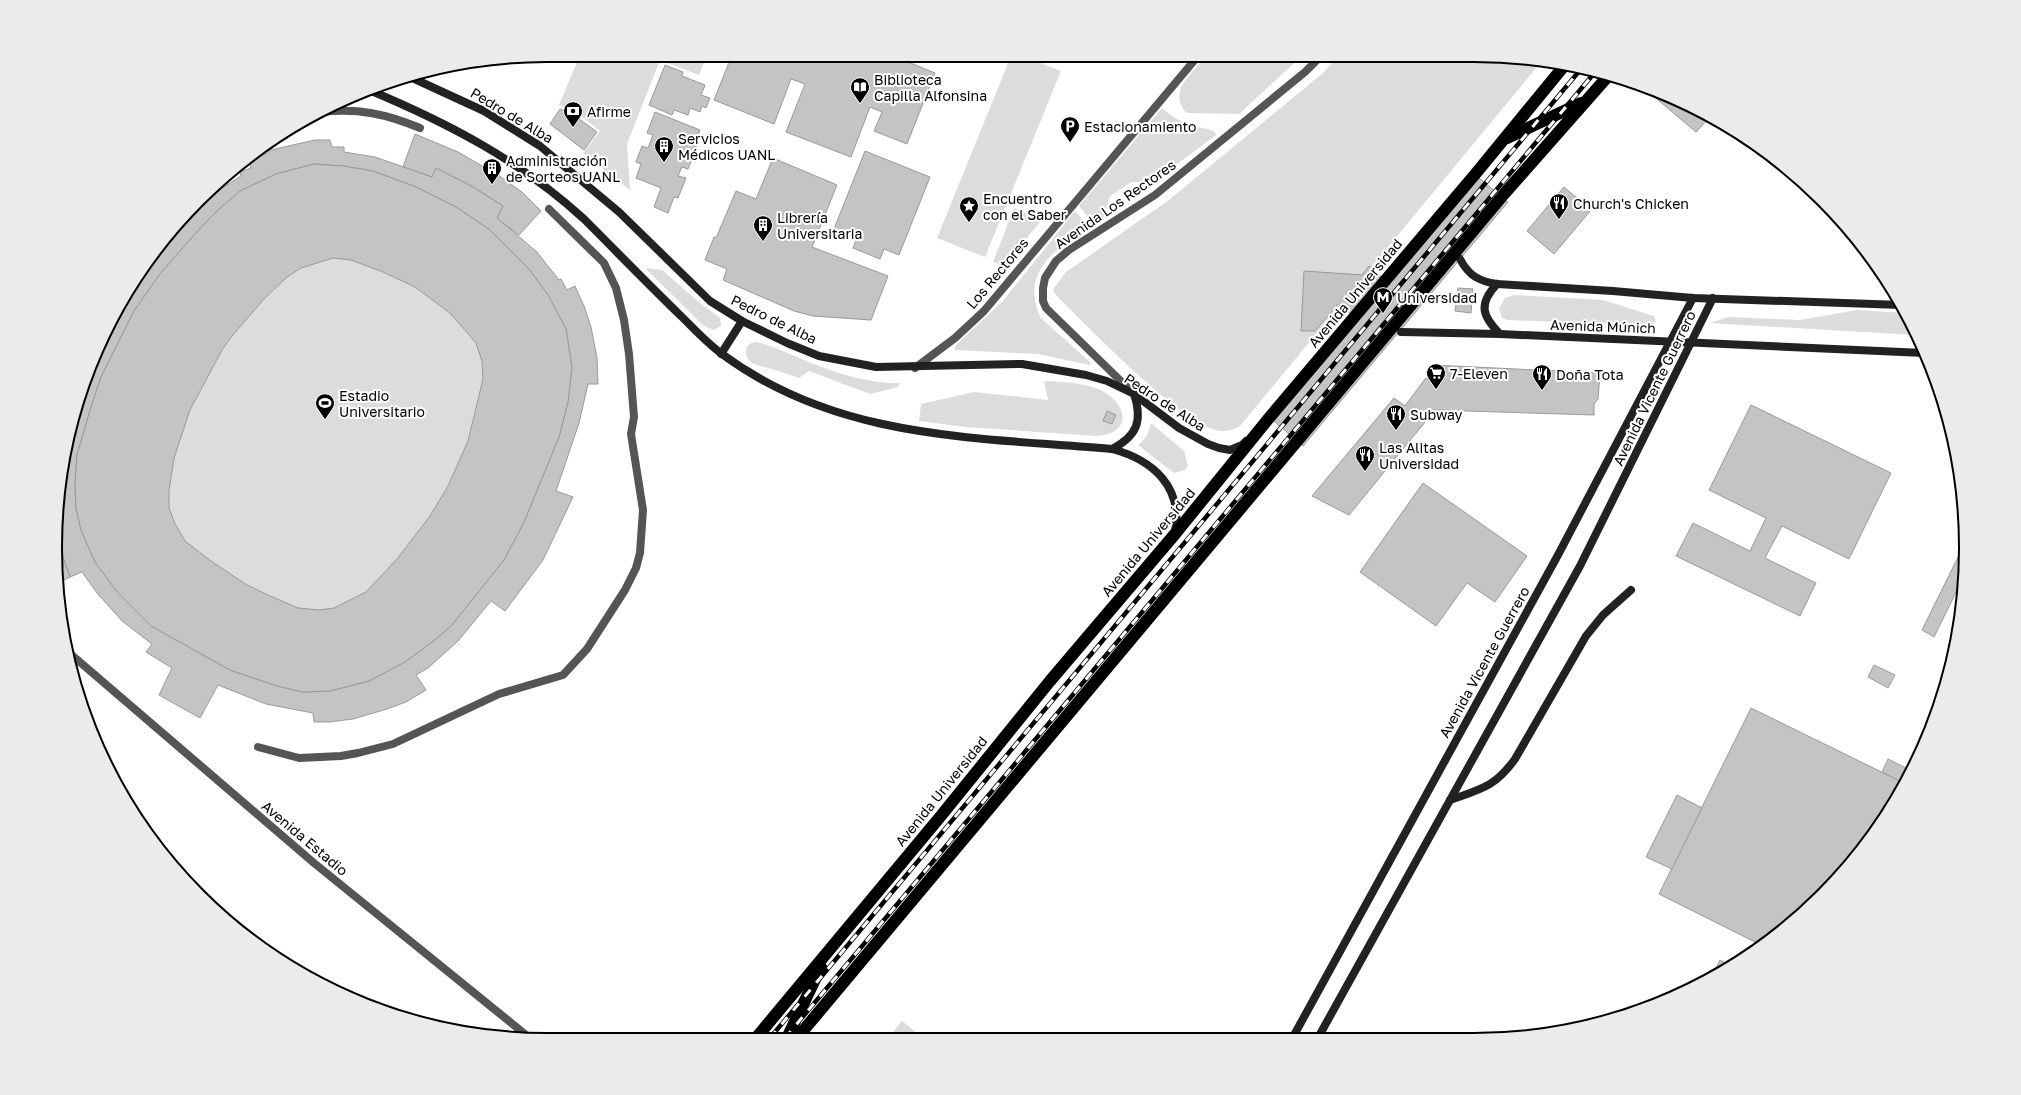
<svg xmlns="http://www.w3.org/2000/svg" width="2021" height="1095" font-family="'Golos Text',sans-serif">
  <rect width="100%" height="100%" fill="#fff"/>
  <g fill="#dcdcdc">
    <polygon points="580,55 707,55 699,75 660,60 627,144 630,190 583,153 600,131 576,112 559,105"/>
    <polygon points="1011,56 1023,56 1061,71 985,257 937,238"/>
    <path d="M1207,56H1302L1239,114L1187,113C1166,92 1193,72 1207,56Z"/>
    <path d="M1338,56H1505L1541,62L1240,426C1234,429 1228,431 1222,431C1188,431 1085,324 1058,297L1053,291L1054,288L1066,272L1169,200L1323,73Z"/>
    <path d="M1162,108C1170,115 1182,123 1193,126C1200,128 1208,128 1215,132L1216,135L1153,182H1132L1110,196L1103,219L1089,228L1088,217L1079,206Z"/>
    <polygon points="1014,208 1042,220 1003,266 993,262"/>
    <path d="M1075,211L1083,220L1080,232C1049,255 1021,276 1041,318L1090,362V365L1038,354L955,350V347L958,343L1002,302Z"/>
    <polygon points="194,235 529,269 451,626 118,593"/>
    <polygon points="645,268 662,270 701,304 720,318 721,326 713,330 704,326"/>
    <polygon points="1514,295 1603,300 1654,316 1656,321 1651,325 1507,320 1502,318 1499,309 1505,298"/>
    <polygon points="1857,310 1905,313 1915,335 1709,323 1729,317 1800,320"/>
    <path d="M757,342C773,346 789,354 804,360C833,372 868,384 900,383L898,387L870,394L809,371L799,378C791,375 783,372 774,370C763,366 741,365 747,347L751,343Z"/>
    <path d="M1044,381C1062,382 1081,382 1098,389C1127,401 1135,434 1096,436L966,427L919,421L921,404L974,392L1048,400Z"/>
    <polygon points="1151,423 1184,451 1188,466 1185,470 1174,473 1138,445 1147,436"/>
    <polygon points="902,1021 923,1038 888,1038"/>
  </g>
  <g fill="#c4c4c4" stroke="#999" fill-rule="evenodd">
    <polygon points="732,55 738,58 739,55 891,55 935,73 907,144 874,131 882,112 870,107 851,157 786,132 805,84 791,79 774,124 714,100"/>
    <polygon points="665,65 683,72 682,76 705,85 701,95 710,98 706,108 702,106 700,112 690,108 688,115 674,110 672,115 649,105"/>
    <polygon points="1645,89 1692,106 1710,117 1696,132"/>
    <polygon points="560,109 574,115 597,132 584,150 550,124"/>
    <polygon points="655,112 700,130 695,141 689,139 688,143 697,147 688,169 682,167 678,176 686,178 678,198 674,197 668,213 654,207 661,188 636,178 641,164 636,162 642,146 648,148 653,135 647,133"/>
    <polygon points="415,134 458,152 498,175 522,192 541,211 519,235 497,218 503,206 473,187 436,168 432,177 403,167"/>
    <path d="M315,140H330L332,147H344V152L375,157L432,177L436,168L473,187L503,206L497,218L537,252L559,280L561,279L567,290L575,286L584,306L591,327L597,358L598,384H588L579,423L556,491L573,497L543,560L505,611L491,601L458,641L428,668L416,675L426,690L406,702L387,709L353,719L329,722H314L313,713L266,704L218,685L200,718L159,695L172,668L146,652L152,644L122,621L97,593L82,572L70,577L59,546L57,547L56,516L72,420L93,359L138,274L177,223L182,225L206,198L241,176L240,172L251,168L248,159L266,151ZM314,164L343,166L373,171L416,187L456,207L490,230L529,269L548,295L566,329L572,367L568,402L559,437L524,522L504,560L451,626L436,639L405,662L369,681L330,691L303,692L277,686L230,670L151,626L118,593L95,562L81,530L76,508L75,485L77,455L91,407L101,377L134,311L160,274L194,235L216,212L240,191L276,174Z"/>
    <polygon points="865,151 930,177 899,255 884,249 880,259 853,248 857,238 834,229"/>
    <polygon points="773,158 837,185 812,247 888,276 871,320 813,316 794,311 723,280 727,269 705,260 714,237 716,238 736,191 756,199"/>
    <path d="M314,164L343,166L373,171L416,187L456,207L490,230L529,269L548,295L566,329L572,367L568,402L559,437L524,522L504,560L451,626L436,639L405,662L369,681L330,691L303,692L277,686L230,670L151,626L118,593L95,562L81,530L76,508L75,485L77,455L91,407L101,377L134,311L160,274L194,235L216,212L240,191L276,174ZM333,258L351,260L383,272L415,287L450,313L476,343L482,361L483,379L468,441L448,486L430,516L397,559L366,592L334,608L319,610L298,608L270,596L247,585L211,561L185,541L175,524L169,508V491L174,458L190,410L222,350L232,336L264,299L287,277L301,268Z"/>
    <polygon points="1473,173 1508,202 1303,446 1268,416 1352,315 1338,304 1315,331 1301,331 1304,271 1362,275 1369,266 1384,279"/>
    <polygon points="1564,187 1591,210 1554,254 1527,231"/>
    <polygon points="1458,288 1473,289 1471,313 1455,311"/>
    <polygon points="1432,365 1600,373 1598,399 1594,404 1594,415 1435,410 1349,515 1312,496 1394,398 1405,406 1425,379 1432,376"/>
    <polygon points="1751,405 1891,473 1849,559 1782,526 1765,558 1816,583 1800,616 1676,556 1693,523 1750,551 1766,518 1709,490"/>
    <polygon points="1107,411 1116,415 1112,424 1103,421"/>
    <polygon points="1423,483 1527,556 1495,602 1467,583 1436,626 1360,572"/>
    <polygon points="1964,545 1965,574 1934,637 1922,630"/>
    <polygon points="59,546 70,577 58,583 57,547"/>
    <polygon points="1874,665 1895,675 1888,688 1868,677"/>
    <polygon points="1751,708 1904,783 1844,872 1761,945 1659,894"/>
    <polygon points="1888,759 1912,771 1904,783 1882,772"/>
    <polygon points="1677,795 1702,808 1672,869 1646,857"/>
    <polygon points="1720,960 1731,966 1712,976"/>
  </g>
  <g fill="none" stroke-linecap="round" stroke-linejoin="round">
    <g stroke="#555" stroke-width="8">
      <path d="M321,112C359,108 386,114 420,128"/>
      <polyline points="915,368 955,338 984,311 1198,56"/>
      <polyline points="1132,392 1046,308 1043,301 1043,288 1045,278 1056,261 1069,250 1155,195 1305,72 1321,56"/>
      <polyline points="67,651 314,863 531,1039"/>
      <polyline points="258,747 299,758 341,756 358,753 393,744 499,694 563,675 587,649 625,590 636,568 640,553 643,510 631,434 634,417 629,354 624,320 616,288 604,263 549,209"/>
    </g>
    <g stroke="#222" stroke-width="8">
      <polyline points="408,76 484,111 540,146 619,212 710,301 742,321 787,343 819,356 876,367 1022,364 1086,375 1107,381 1134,394 1179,428 1208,444 1219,448 1230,450 1242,445 1246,441"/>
      <path d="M369,90C448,123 521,161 584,219C617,252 649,285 682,317C695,330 708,344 722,354C838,440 975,437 1112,449C1153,460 1183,487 1175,531"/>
      <path d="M1460,259C1469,276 1479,281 1497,284L1613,291L1693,298L1902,305"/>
      <path d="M1497,284C1478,304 1482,316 1500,334"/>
      <polyline points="1401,332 1500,334 1924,353"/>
      <polyline points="721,354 742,321"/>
      <path d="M1112,449C1137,436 1143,421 1134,394"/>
      <path d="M1450,800C1481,789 1495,787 1515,759L1586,636L1603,615L1631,590"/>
      <polyline points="1319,1036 1580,566 1713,298"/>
      <polyline points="1293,1037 1558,555 1693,298"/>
    </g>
    <g stroke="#000" stroke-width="12">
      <polyline points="1507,138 1581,103"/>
      <polyline points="756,1038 940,817 1050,681 1175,534 1269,418 1477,172 1564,66"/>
      <polyline points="787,1038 821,967"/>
      <polyline points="797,1038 1504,194 1609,75"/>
    </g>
    <defs>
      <g id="rail">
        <polyline points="770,1038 1581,69"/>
        <polyline points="785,1038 1596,71"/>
      </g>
    </defs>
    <use href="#rail" stroke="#000" stroke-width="4.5"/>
    <use href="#rail" stroke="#fff" stroke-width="3" stroke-dasharray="9" stroke-linecap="butt"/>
  </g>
  <defs>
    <symbol id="library-pin" viewBox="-11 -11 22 30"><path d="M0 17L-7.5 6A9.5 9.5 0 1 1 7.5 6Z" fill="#000" stroke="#fff"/><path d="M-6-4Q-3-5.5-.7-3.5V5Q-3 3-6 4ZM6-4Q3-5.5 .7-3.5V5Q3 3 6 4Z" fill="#fff"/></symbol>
    <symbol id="bank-pin" viewBox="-11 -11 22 30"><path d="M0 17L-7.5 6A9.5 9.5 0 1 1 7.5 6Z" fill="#000" stroke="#fff"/><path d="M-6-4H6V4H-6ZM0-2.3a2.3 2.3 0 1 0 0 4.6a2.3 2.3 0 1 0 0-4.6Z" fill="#fff"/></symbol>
    <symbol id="parking-pin" viewBox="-11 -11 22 30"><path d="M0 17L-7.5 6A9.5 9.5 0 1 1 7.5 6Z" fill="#000" stroke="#fff"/><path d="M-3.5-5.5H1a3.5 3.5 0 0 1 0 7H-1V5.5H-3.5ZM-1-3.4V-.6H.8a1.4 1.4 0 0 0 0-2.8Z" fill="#fff"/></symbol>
    <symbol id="building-pin" viewBox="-11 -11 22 30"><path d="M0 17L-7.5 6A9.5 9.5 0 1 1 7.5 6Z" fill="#000" stroke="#fff"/><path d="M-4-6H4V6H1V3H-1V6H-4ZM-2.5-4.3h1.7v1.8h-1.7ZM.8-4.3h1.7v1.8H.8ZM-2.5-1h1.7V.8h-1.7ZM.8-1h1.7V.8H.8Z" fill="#fff"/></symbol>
    <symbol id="restaurant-pin" viewBox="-11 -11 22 30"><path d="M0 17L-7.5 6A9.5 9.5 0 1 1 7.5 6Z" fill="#000" stroke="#fff"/><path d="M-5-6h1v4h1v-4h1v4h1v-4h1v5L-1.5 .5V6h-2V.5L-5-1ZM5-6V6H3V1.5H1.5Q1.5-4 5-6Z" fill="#fff"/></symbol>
    <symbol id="sight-pin" viewBox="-11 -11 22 30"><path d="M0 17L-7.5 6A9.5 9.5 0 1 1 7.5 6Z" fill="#000" stroke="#fff"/><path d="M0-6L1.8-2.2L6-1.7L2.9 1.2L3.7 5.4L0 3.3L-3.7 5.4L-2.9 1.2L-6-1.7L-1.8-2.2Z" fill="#fff"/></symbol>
    <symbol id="metro-pin" viewBox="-11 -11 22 30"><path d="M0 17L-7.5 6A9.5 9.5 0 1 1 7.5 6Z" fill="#000" stroke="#fff"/><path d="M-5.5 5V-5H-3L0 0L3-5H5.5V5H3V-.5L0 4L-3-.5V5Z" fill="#fff"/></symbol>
    <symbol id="supermarket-pin" viewBox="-11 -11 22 30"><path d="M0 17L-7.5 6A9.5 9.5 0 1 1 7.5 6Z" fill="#000" stroke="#fff"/><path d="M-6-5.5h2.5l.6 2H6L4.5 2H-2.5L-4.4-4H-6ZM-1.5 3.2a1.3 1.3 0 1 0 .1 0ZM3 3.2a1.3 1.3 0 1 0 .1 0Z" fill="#fff"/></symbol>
    <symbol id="stadium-pin" viewBox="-11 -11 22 30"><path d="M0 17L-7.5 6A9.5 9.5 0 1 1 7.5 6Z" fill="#000" stroke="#fff"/><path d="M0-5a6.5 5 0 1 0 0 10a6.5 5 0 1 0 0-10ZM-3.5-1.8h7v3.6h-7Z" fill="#fff"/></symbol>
  </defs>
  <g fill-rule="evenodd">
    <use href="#library-pin" x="849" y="76" width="22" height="30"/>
    <use href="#bank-pin" x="562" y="100" width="22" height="30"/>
    <use href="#parking-pin" x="1059" y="115" width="22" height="30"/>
    <use href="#building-pin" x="653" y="135" width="22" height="30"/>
    <use href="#building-pin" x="481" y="157" width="22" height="30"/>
    <use href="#restaurant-pin" x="1548" y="192" width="22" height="30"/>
    <use href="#sight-pin" x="958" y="195" width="22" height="30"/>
    <use href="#building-pin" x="752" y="214" width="22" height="30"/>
    <use href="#metro-pin" x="1372" y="286" width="22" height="30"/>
    <use href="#supermarket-pin" x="1425" y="362" width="22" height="30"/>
    <use href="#restaurant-pin" x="1531" y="363" width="22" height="30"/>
    <use href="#stadium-pin" x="314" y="392" width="22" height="30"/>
    <use href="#restaurant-pin" x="1385" y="403" width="22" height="30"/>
    <use href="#restaurant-pin" x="1354" y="444" width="22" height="30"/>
  </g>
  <g text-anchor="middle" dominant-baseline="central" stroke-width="4" stroke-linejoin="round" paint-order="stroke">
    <g font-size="14" fill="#000" stroke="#fff" text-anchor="start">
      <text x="874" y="79">Biblioteca<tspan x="874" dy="16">Capilla Alfonsina</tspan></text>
      <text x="587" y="111">Afirme</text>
      <text x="1084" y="126">Estacionamiento</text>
      <text x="678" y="138">Servicios<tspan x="678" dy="16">Médicos UANL</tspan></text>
      <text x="506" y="160">Administración<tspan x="506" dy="16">de Sorteos UANL</tspan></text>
      <text x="983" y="198">Encuentro<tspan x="983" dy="16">con el Saber</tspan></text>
      <text x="1573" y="203">Church's Chicken</text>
      <text x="777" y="217">Librería<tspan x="777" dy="16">Universitaria</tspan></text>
      <text x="1397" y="297">Universidad</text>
      <text x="1450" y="373">7-Eleven</text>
      <text x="1556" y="374">Doña Tota</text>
      <text x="339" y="395">Estadio<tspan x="339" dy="16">Universitario</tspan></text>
      <text x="1410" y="414">Subway</text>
      <text x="1379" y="447">Las Alitas<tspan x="1379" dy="16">Universidad</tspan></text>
    </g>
    <g font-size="14" fill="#000" stroke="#fff">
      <text transform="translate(512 115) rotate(31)">Pedro de Alba</text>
      <text transform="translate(1115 204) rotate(-35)">Avenida Los Rectores</text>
      <text transform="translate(997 273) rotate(-50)">Los Rectores</text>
      <text transform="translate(1355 293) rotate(-50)">Avenida Universidad</text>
      <text transform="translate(774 319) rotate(26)">Pedro de Alba</text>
      <text transform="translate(1603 326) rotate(2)">Avenida Múnich</text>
      <text transform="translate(1654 388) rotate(-64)">Avenida Vicente Guerrero</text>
      <text transform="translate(1165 402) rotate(33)">Pedro de Alba</text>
      <text transform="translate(1148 542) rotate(-50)">Avenida Universidad</text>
      <text transform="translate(1484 662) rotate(-61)">Avenida Vicente Guerrero</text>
      <text transform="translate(941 791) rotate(-51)">Avenida Universidad</text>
      <text transform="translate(305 838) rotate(40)">Avenida Estadio</text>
    </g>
  </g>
  <path d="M0 0H2021V1095H0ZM547 62H1474A485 485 0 0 1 1959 547V548A485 485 0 0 1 1474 1033H547A485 485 0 0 1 62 548V547A485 485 0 0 1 547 62Z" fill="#ebebeb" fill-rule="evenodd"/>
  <path fill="none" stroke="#000" stroke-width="2" d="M547 62H1474A485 485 0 0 1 1959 547V548A485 485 0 0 1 1474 1033H547A485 485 0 0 1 62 548V547A485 485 0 0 1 547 62Z"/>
</svg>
